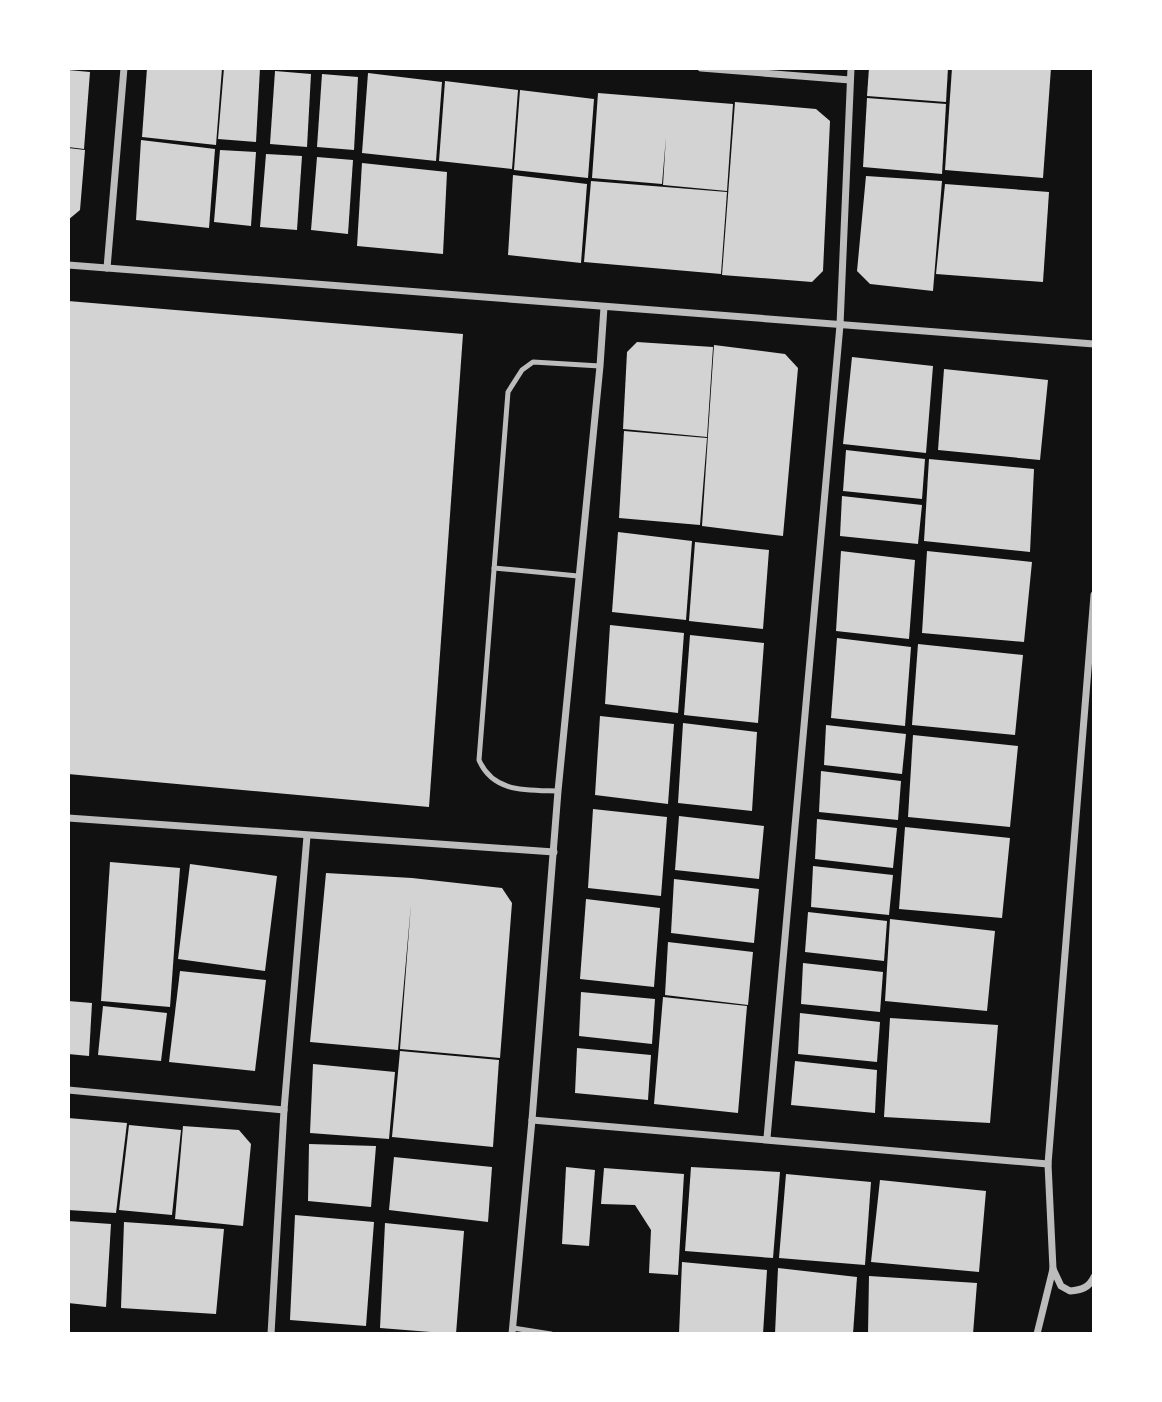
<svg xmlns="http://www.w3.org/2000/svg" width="1162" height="1402" font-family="'Archivo Narrow',sans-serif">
  <rect width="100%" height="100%" fill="#111"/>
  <g fill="#d3d3d3">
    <polygon points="147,68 222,68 216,145 142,137"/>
    <polygon points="224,68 260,68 256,142 218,139"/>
    <polygon points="869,68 948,68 946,102 867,96"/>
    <polygon points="952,68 1051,68 1043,178 945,170"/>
    <polygon points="68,70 90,72 84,149 68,147"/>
    <polygon points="275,71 311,74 307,147 270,144"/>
    <polygon points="368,73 442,82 436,161 362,153"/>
    <polygon points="322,74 358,77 354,150 317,147"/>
    <polygon points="445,81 518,90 512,169 439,161"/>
    <polygon points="520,90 594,99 588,178 514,170"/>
    <polygon points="598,93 733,104 727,191 663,185 666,137 662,184 592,178"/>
    <polygon points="867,98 946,104 942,174 863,167"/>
    <polygon points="735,102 816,109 830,121 823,271 812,282 722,275"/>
    <polygon points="141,140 215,149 209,228 136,220"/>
    <polygon points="68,148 85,150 80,210 68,220"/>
    <polygon points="220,150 256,152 251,226 214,222"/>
    <polygon points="266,154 302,156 297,230 260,227"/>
    <polygon points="317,157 353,160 348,234 311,230"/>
    <polygon points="362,163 447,172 443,254 357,246"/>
    <polygon points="513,175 587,184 581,263 508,255"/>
    <polygon points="866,176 942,181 933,291 870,284 857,271"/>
    <polygon points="591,181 727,192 721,274 584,262"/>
    <polygon points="945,184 1049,192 1043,282 936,274"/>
    <polygon points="68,301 463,334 429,807 68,774"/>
    <polygon points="637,342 713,347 707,437 623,429 627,352"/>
    <polygon points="714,345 785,354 798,368 783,536 702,526"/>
    <polygon points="852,357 933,366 926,453 843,444"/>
    <polygon points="944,369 1048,380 1040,460 938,450"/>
    <polygon points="624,431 707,438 700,525 619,518"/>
    <polygon points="846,450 925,459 922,499 843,491"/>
    <polygon points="929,459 1034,469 1030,552 924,541"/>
    <polygon points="842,496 922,505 918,544 840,536"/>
    <polygon points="618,532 692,541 686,620 612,612"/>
    <polygon points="695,542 769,550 763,629 689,621"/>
    <polygon points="841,551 915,560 909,639 836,631"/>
    <polygon points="927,551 1032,562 1024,642 922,633"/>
    <polygon points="610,625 684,633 678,713 605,704"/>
    <polygon points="690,635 764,643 758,723 684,715"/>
    <polygon points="837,638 911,647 905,726 831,718"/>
    <polygon points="918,644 1023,655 1015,735 912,725"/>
    <polygon points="600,716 674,724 668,804 595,795"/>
    <polygon points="683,723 757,732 752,811 678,803"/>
    <polygon points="826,725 906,734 902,774 824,765"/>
    <polygon points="913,735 1018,746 1010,827 908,817"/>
    <polygon points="821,771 901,781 898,820 819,812"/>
    <polygon points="593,809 667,817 661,896 588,888"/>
    <polygon points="679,816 764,826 759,879 675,870"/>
    <polygon points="817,819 897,828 893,868 815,859"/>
    <polygon points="905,827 1010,838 1002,918 899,909"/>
    <polygon points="110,862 180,868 170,1007 101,1001"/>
    <polygon points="190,864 277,876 265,971 178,959"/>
    <polygon points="813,866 893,875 889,915 811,907"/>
    <polygon points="326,873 412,878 502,888 512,903 500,1058 400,1049 411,904 398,1050 310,1042"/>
    <polygon points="674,879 759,889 754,943 671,933"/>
    <polygon points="586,899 660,908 654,987 580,979"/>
    <polygon points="808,912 887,921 884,961 805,952"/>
    <polygon points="890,919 995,931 987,1011 885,1001"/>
    <polygon points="668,942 753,952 748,1005 665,995"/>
    <polygon points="803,963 883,972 880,1012 801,1004"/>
    <polygon points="180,971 266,980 255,1071 169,1062"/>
    <polygon points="581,992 655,999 652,1044 579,1036"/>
    <polygon points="663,997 747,1006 738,1113 654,1104"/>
    <polygon points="68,1001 92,1003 89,1056 68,1054"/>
    <polygon points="103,1006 167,1013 161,1061 98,1055"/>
    <polygon points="800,1013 880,1022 877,1062 798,1054"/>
    <polygon points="890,1018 998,1025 990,1123 884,1117"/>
    <polygon points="577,1048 651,1055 648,1100 575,1093"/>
    <polygon points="400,1051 499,1060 493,1147 392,1137"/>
    <polygon points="795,1061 877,1070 875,1113 791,1105"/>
    <polygon points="313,1064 395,1072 389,1139 310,1133"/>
    <polygon points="68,1118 127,1123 116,1213 68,1210"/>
    <polygon points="129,1125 181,1130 172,1215 119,1210"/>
    <polygon points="183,1126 239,1130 251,1144 243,1226 175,1219"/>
    <polygon points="309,1144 376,1146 371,1207 308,1201"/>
    <polygon points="394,1157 492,1167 488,1222 389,1210"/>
    <polygon points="566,1167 595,1170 589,1246 562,1244"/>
    <polygon points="691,1167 780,1172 773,1258 685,1251"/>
    <polygon points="604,1168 684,1174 678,1275 649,1273 651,1230 635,1205 601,1204"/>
    <polygon points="786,1174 871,1182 865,1265 779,1258"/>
    <polygon points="880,1180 986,1191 979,1272 871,1262"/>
    <polygon points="295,1215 374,1222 366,1326 290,1320"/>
    <polygon points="68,1221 111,1224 106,1307 68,1303"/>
    <polygon points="124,1222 224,1229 216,1314 121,1308"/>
    <polygon points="385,1223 464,1231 456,1334 380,1328"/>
    <polygon points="682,1262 767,1270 763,1334 679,1334"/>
    <polygon points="778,1268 857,1277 853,1334 775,1334"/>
    <polygon points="869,1276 977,1283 973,1334 868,1334"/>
  </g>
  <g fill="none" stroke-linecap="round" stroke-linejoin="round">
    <g stroke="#bcbcbc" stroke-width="5">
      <polyline points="494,568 578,576"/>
      <path d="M558,791C527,790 493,793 479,760L508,392L522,370L533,362L600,366"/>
      <polyline points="513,1328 551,1334"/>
    </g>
    <g stroke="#bcbcbc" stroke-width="7">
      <polyline points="701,68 850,80"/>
      <polyline points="68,265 1094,344"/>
      <polyline points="107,268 124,68"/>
      <polyline points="68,818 554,852"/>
      <polyline points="68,1090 284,1110"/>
      <polyline points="532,1120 1048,1164"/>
      <polyline points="767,1138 840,325 851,68"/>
      <path d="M1053,1269L1061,1286L1070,1291C1081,1290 1089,1288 1094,1277"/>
      <polyline points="271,1334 284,1110 307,836"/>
      <polyline points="512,1334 532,1120 558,791 600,366 604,307"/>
      <polyline points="1037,1334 1053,1269 1048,1164 1094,595"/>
    </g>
  </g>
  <rect width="1162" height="1402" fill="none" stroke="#ffffff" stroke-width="140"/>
</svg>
